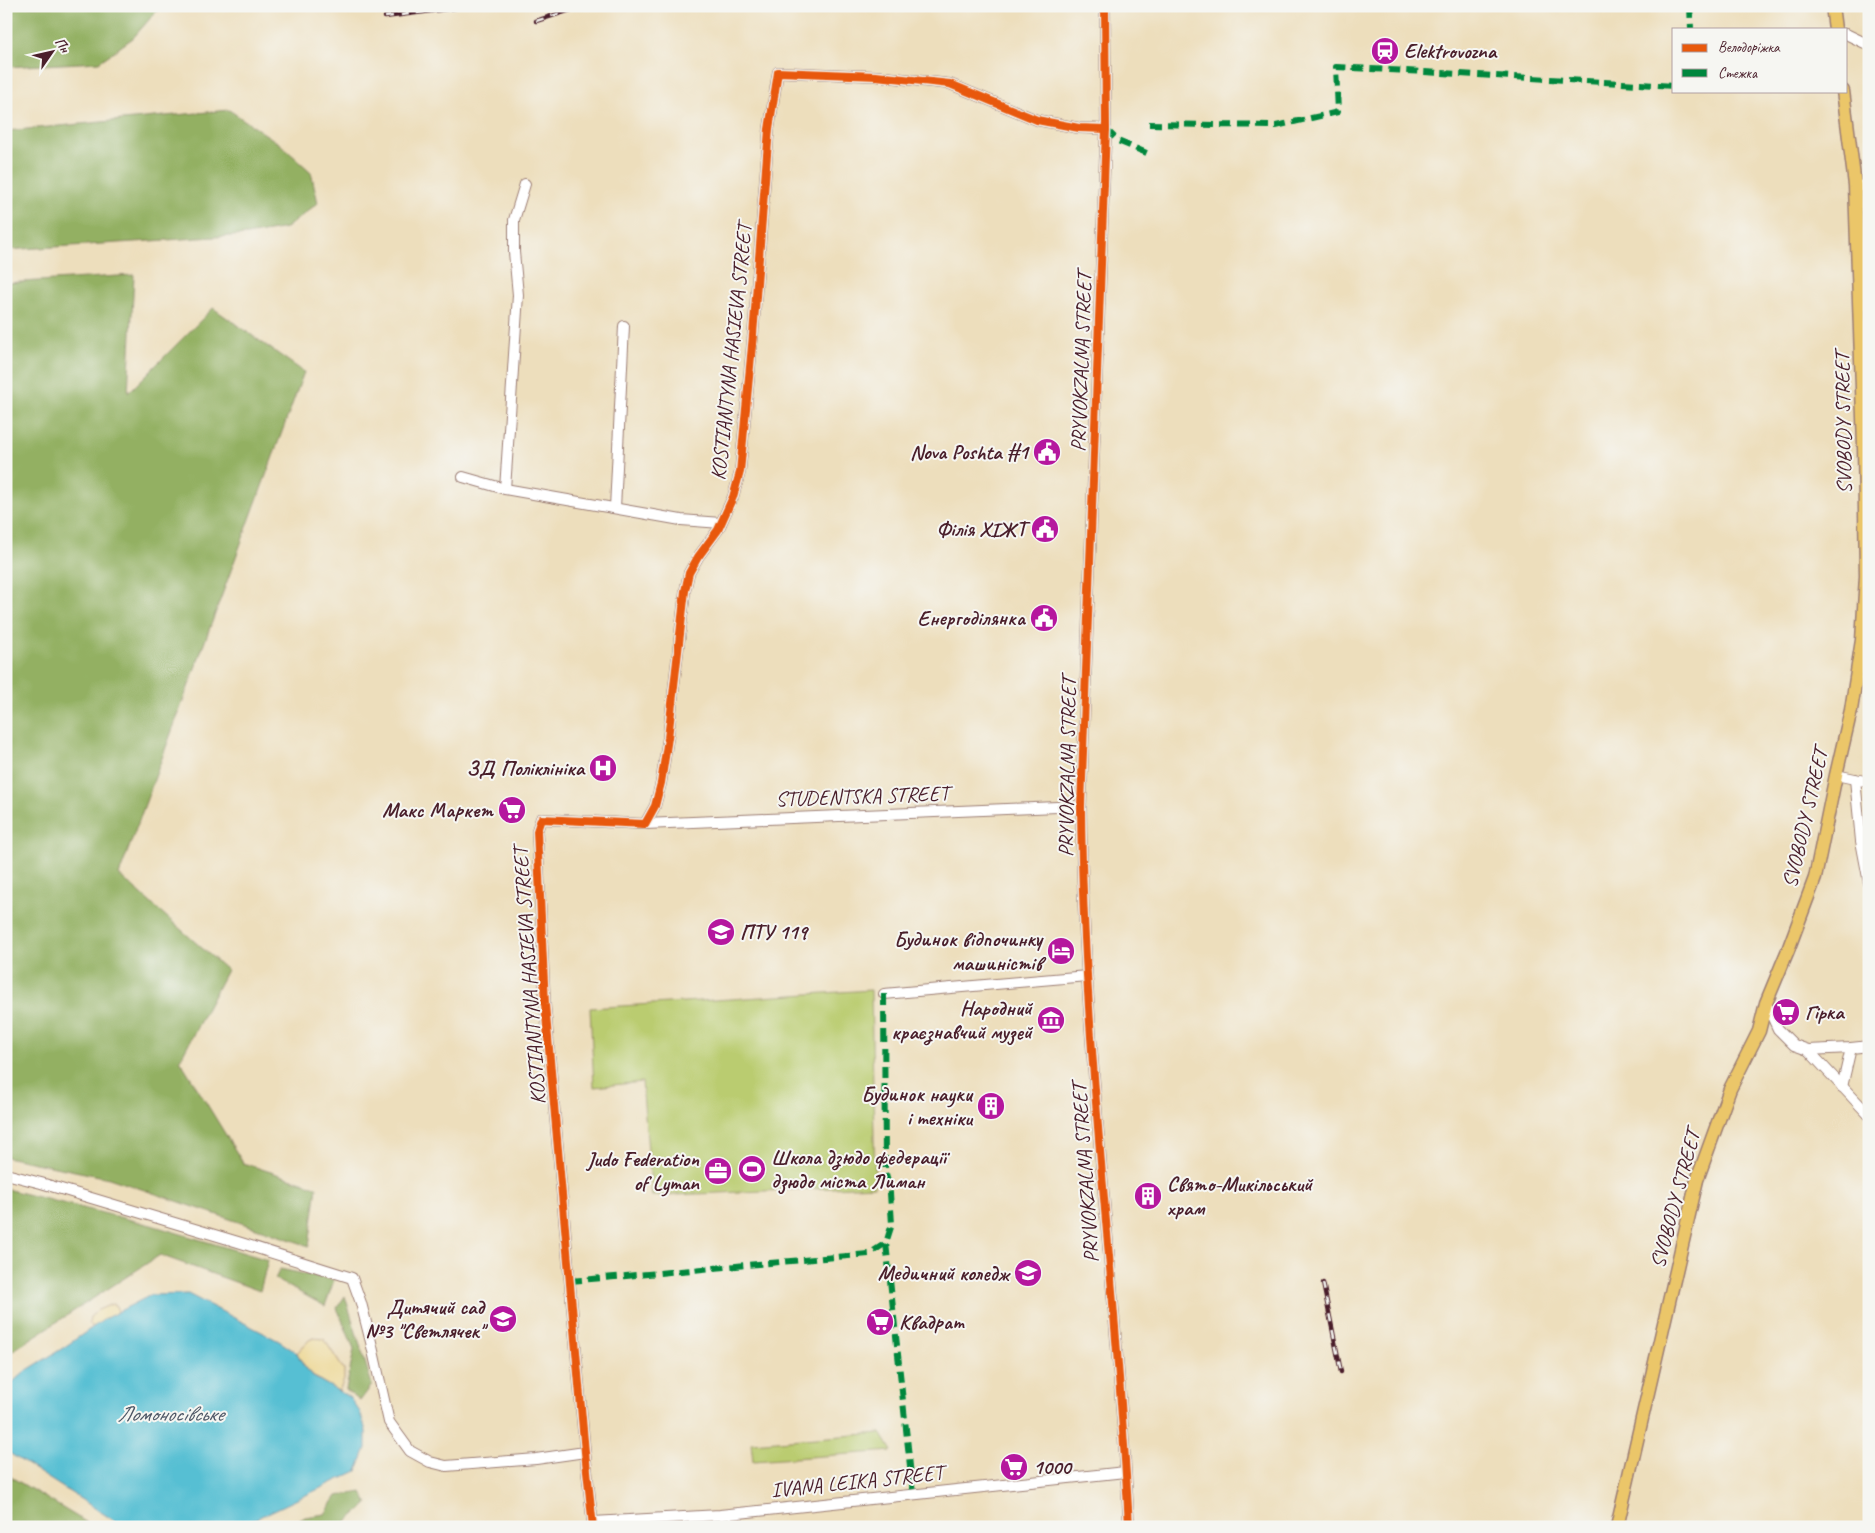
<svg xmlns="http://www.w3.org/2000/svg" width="1875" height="1533" font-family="Caveat,sans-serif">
  <rect width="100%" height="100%" fill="#f6f6f2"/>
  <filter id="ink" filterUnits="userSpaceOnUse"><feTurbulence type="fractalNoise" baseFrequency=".02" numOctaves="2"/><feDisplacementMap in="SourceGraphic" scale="10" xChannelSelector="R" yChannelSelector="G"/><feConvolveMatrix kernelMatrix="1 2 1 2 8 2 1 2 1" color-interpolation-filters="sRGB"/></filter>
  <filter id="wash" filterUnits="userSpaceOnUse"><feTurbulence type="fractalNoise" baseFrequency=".0096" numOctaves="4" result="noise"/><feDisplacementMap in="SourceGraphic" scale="20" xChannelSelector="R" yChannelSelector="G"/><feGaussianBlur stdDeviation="1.12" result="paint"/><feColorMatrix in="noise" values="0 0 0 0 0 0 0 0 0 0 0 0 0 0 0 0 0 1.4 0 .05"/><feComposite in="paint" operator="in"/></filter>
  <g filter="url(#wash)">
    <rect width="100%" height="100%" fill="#eddebc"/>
    <g fill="#bacc6f" stroke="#82764d">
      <polygon points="871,990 875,1186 652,1196 642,1082 594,1087 590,1008"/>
      <polygon points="881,1433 892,1451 753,1461 751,1443"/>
    </g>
    <g fill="#93b062" stroke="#6e6846">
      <polygon points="6,6 161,6 133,38 99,62 6,67"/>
      <polygon points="229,110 280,144 311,172 318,203 286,228 247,235 6,250 6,131"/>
      <polygon points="134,275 128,393 213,308 304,372 119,875 227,970 180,1060 243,1163 317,1187 309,1246 109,1178 6,1157 6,283"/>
      <polygon points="6,1189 151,1225 268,1260 260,1291 160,1255 6,1355"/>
      <polygon points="280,1269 334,1280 325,1306 275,1279"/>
      <polygon points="345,1296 372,1385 360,1401 346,1390 354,1349 337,1308"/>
      <polygon points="6,1474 94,1527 6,1527"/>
      <polygon points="362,1492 368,1504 340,1527 288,1527 305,1517 325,1514 337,1496"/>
    </g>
    <g fill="#eeda9e" stroke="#9c7c64">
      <polygon points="112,1304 116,1306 118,1312 94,1327 89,1324 90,1317 98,1310"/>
      <path d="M314,1338L324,1339L344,1370V1380L339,1391C318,1380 308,1375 297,1353L309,1340Z"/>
    </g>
    <polygon fill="#56bfd3" stroke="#506f7f" points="188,1294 279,1341 297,1353 304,1366 315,1378 349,1397 360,1412 366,1431 366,1448 357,1471 238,1527 124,1527 6,1451 6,1388 24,1372 63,1348 106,1318 151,1295"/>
  </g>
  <g filter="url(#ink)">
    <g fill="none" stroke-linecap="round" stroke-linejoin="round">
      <defs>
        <g id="minor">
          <path d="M1105,6L1106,129L1081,806C1083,1047 1117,1286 1129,1527"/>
          <polyline points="1846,34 1869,45"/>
          <polyline points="1855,185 1869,187"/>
          <polyline points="463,477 505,489 681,520 721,523"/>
          <polyline points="505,489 518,295 514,252 514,220 525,184"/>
          <polyline points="615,508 624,326"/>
          <polyline points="1836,775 1869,782"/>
          <polyline points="1855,779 1861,841 1869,883"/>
          <polyline points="645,824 1081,806"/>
          <polyline points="884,994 1087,976"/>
          <polyline points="1766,1003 1778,1029 1794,1045 1808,1050 1869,1115"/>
          <polyline points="1808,1050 1851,1048 1869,1046"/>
          <polyline points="1842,1087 1851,1048"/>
          <polyline points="6,1174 41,1183 238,1242 352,1278 361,1303 371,1342 389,1422 410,1451 430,1462 446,1466 536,1459 585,1452"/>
          <polyline points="593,1522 720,1515 1125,1472"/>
          <polyline points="593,1527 585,1452 545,1004 537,831 541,819 645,824 655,806 661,783 668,738 685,591 689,573 698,557 718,530 733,497 740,472 753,335 769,129 778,72 876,76 950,84 1037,120 1079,128 1106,129"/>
        </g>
        <g id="major">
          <polyline points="1832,6 1835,29"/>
          <polyline points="1617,1527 1697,1180 1730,1089 1759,1031 1766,1003 1788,950 1815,878 1836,775 1851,710 1862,640 1866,576 1864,446 1855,185 1843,91"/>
        </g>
      </defs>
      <use href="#minor" stroke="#9c7e74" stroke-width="12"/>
      <use href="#major" stroke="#9c7e74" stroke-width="15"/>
      <use href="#minor" stroke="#fff" stroke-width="10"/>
      <use href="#major" stroke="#ebc669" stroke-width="12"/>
      <defs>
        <g id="rail">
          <polyline points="385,17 470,6"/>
          <polyline points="536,21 583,6"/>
          <polyline points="1323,1283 1341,1372"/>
        </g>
      </defs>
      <use href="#rail" stroke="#4a1f2b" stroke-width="4.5"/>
      <use href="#rail" stroke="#f6f6f2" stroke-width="2.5" stroke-dasharray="8" stroke-linecap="butt"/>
      <g stroke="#00873e" stroke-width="6" stroke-dasharray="12 6" stroke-linecap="butt">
        <polyline points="1690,6 1691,29"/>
        <polyline points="1149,124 1276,126 1338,112 1336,67 1674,86"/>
        <polyline points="1106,129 1118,141 1149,154"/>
        <polyline points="884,994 885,1168 890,1193 892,1224 886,1243 913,1494"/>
        <polyline points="570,1281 869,1254 886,1243"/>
      </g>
      <defs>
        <g id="cycleway">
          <path d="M1105,6L1106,129L1081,806C1083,1047 1117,1286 1129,1527"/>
          <polyline points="593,1527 585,1452 545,1004 537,831 541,819 645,824 655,806 661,783 668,738 685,591 689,573 698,557 718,530 733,497 740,472 753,335 769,129 778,72 876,76 950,84 1037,120 1079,128 1106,129"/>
        </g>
      </defs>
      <use href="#cycleway" stroke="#f6f6f2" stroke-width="11"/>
      <use href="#cycleway" stroke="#e8590c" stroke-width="8"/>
    </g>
  </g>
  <defs>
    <symbol id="station-disc" viewBox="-11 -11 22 22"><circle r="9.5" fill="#b5179e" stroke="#f6f6f2"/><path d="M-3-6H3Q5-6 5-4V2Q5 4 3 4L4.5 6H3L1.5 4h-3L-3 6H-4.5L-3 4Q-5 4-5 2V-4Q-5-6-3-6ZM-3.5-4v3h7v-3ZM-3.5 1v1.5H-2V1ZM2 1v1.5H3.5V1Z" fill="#fff"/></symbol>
    <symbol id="civic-disc" viewBox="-11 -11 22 22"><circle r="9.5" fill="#b5179e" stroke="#f6f6f2"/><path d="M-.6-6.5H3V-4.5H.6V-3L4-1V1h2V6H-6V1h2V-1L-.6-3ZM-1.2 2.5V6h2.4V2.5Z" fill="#fff"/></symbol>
    <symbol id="hospital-disc" viewBox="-11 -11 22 22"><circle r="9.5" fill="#b5179e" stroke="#f6f6f2"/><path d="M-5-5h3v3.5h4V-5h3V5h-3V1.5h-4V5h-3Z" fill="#fff"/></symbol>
    <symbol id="supermarket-disc" viewBox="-11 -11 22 22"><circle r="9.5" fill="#b5179e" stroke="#f6f6f2"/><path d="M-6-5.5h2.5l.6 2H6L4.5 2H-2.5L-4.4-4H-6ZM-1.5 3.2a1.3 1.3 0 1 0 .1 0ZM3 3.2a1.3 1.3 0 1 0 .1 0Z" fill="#fff"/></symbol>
    <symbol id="school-disc" viewBox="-11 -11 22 22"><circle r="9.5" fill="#b5179e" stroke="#f6f6f2"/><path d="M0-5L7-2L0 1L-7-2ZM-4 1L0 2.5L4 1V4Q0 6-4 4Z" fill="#fff"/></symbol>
    <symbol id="hotel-disc" viewBox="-11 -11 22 22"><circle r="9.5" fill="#b5179e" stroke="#f6f6f2"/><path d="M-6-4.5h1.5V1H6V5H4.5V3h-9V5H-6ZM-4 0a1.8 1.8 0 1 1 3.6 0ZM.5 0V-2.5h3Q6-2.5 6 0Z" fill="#fff"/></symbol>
    <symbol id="museum-disc" viewBox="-11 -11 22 22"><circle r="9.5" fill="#b5179e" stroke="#f6f6f2"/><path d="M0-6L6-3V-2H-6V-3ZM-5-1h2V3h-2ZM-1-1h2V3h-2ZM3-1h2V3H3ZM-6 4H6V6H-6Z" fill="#fff"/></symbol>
    <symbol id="building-disc" viewBox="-11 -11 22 22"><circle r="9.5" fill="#b5179e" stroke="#f6f6f2"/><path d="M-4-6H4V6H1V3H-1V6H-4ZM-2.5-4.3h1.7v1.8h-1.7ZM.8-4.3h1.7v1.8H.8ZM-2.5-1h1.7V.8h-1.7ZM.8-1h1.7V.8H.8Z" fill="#fff"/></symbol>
    <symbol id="stadium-disc" viewBox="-11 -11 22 22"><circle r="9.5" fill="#b5179e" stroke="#f6f6f2"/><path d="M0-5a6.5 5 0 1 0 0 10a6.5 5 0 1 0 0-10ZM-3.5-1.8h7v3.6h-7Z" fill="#fff"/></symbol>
    <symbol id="office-disc" viewBox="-11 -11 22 22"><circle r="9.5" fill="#b5179e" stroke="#f6f6f2"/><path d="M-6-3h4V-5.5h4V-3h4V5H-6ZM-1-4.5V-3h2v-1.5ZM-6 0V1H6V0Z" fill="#fff"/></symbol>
  </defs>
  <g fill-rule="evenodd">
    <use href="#station-disc" x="1369" y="35" width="32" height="32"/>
    <use href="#civic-disc" x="1031" y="436" width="32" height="32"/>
    <use href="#civic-disc" x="1029" y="513" width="32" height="32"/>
    <use href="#civic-disc" x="1028" y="602" width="32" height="32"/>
    <use href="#hospital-disc" x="587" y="752" width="32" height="32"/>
    <use href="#supermarket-disc" x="496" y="794" width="32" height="32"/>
    <use href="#school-disc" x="705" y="916" width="32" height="32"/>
    <use href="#hotel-disc" x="1045" y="935" width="32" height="32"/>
    <use href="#supermarket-disc" x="1770" y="996" width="32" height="32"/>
    <use href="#museum-disc" x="1035" y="1004" width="32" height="32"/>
    <use href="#building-disc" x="975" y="1090" width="32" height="32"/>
    <use href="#stadium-disc" x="736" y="1153" width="32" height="32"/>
    <use href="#office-disc" x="702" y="1155" width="32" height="32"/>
    <use href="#building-disc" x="1132" y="1180" width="32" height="32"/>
    <use href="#school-disc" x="1012" y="1257" width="32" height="32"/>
    <use href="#school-disc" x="487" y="1303" width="32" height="32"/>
    <use href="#supermarket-disc" x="864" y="1306" width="32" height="32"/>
    <use href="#supermarket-disc" x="998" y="1451" width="32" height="32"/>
  </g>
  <g text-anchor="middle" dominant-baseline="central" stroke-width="4" stroke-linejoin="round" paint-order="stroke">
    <g font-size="21" font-weight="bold" fill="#4a1f2b" stroke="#f6f6f2" text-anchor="end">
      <text x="1404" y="51" text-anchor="start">Elektrovozna</text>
      <text x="1028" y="452">Nova Poshta #1</text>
      <text x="1026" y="529">Філія ХІЖТ</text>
      <text x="1025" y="618">Енергоділянка</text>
      <text x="584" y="768">ЗД Поліклініка</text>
      <text x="493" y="810">Макс Маркет</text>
      <text x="740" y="932" text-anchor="start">ПТУ 119</text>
      <text x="1042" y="939">Будинок відпочинку<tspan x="1042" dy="24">машиністів</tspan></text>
      <text x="1032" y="1008">Народний<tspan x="1032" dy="24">краєзнавчий музей</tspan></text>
      <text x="1805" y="1012" text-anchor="start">Гірка</text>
      <text x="972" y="1094">Будинок науки<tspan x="972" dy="24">і техніки</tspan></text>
      <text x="771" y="1157" text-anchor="start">Школа дзюдо федерації<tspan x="771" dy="24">дзюдо міста Лиман</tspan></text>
      <text x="699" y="1159">Judo Federation<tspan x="699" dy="24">of Lyman</tspan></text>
      <text x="1167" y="1184" text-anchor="start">Свято-Микільський<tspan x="1167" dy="24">храм</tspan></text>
      <text x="1009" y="1273">Медичний коледж</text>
      <text x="484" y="1307">Дитячий сад<tspan x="484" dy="24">№3 "Светлячек"</tspan></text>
      <text x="899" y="1322" text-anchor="start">Квадрат</text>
      <text x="1033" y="1467" text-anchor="start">1000</text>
    </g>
    <g font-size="21" fill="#4a1f2b" stroke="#f6f6f2">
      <text transform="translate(731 352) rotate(-84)">KOSTIANTYNA HASIEVA STREET</text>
      <text transform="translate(1081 362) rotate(-88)">PRYVOKZALNA STREET</text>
      <text transform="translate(1843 423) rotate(-91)">SVOBODY STREET</text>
      <text transform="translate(1067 767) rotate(-89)">PRYVOKZALNA STREET</text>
      <text transform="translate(862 796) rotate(-2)">STUDENTSKA STREET</text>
      <text transform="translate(1805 818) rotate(-77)">SVOBODY STREET</text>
      <text transform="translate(529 976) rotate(-94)">KOSTIANTYNA HASIEVA STREET</text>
      <text transform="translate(1085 1173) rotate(-94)">PRYVOKZALNA STREET</text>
      <text transform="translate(1675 1199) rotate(-75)">SVOBODY STREET</text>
      <text transform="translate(857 1481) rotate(-6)">IVANA LEIKA STREET</text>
    </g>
    <g font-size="22" font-style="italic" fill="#4e5766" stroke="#f6f6f2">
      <text x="170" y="1414">Ломоносівське</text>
    </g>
  </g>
  <rect width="1875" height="1533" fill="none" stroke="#f6f6f2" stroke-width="25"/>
  <rect x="1672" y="28" width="175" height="65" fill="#f6f6f2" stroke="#b1a0a2"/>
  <rect x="1682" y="44" width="25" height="8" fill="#e8590c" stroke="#b1a0a2"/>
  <text x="1718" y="52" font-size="15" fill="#4a1f2b">Велодоріжка</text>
  <rect x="1682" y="69" width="25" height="8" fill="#00873e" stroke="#b1a0a2"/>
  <text x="1718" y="78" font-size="15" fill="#4a1f2b">Стежка</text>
  <g transform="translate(52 52) rotate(56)" stroke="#f6f6f2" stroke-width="4" paint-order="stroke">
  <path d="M0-4L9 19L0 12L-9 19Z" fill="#4a1f2b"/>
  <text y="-8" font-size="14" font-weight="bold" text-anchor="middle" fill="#4a1f2b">Пн</text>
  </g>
</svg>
